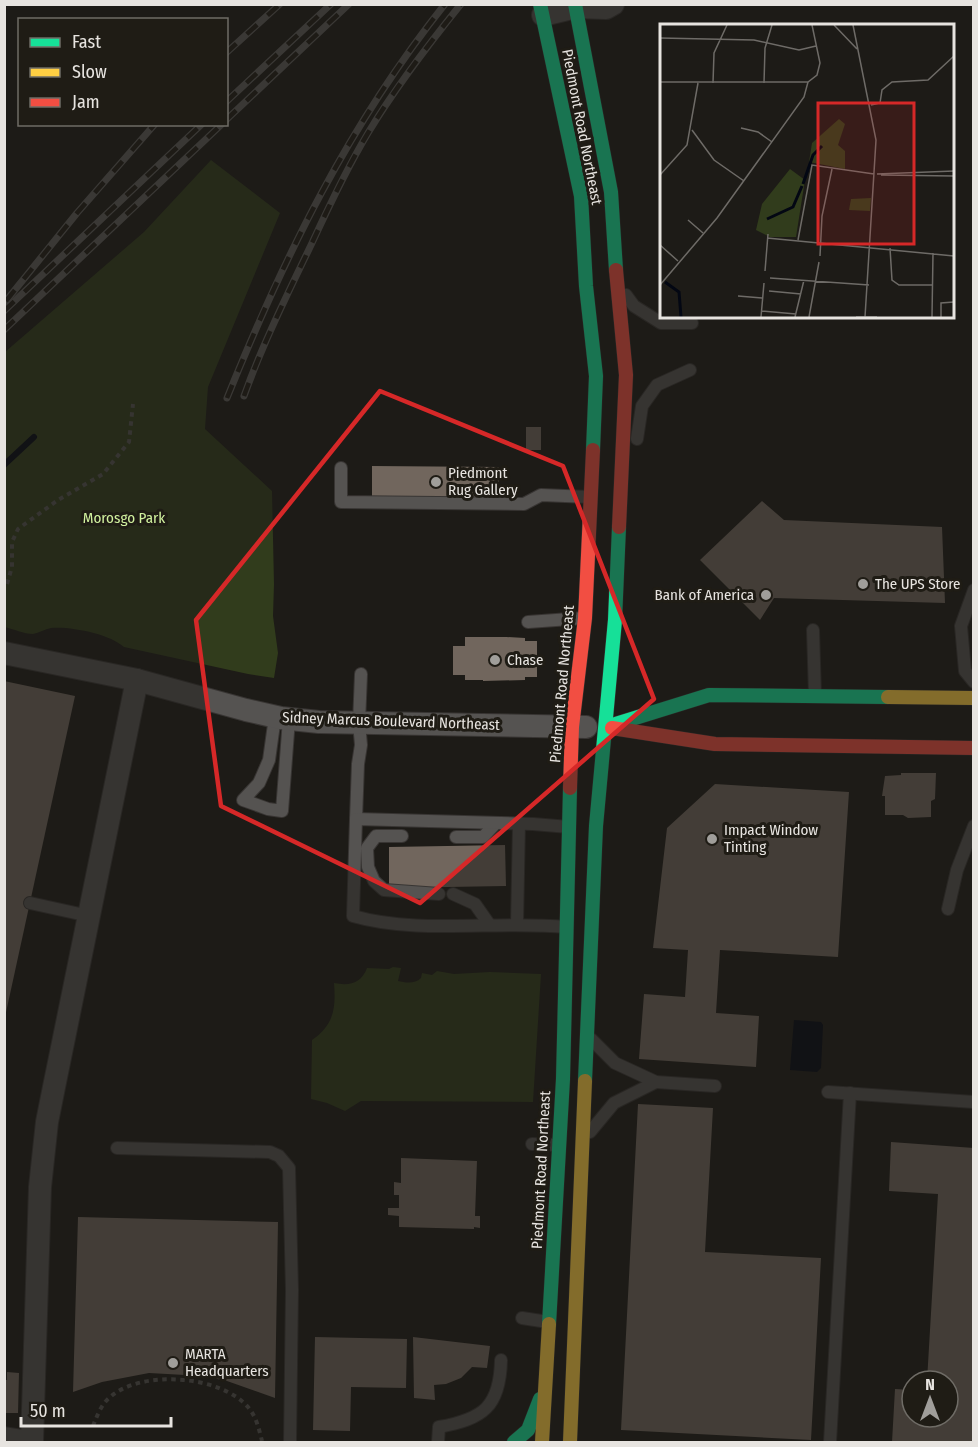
<svg xmlns="http://www.w3.org/2000/svg" width="978" height="1447" font-family="'Fira Sans Condensed',sans-serif">
  <rect width="100%" height="100%" fill="#1d1b17"/>
  <g fill="#313c1c">
    <path d="M211,160L280,213L208,387L205,429L272,491L274,584L273,616L278,653L274,678L248,674L124,647C110,634 70,626 51,628C45,629 39,633 33,634C24,634 13,629 5,627V352L144,232Z"/>
    <path d="M393,967L401,968L398,981C406,983 415,984 421,978L422,973L432,975L437,971L454,974L490,972L541,974L533,1102L361,1101L345,1111L327,1103L311,1099L312,1040C334,1025 336,1008 334,983C349,986 361,984 367,968L389,969Z"/>
  </g>
  <polygon fill="#030713" points="794,1020 821,1022 823,1025 821,1068 817,1072 790,1070"/>
  <g fill="none" stroke-linecap="round" stroke-linejoin="round">
    <polyline stroke="#030713" stroke-width="6" points="4,465 34,437"/>
  </g>
  <g fill="#71665d">
    <rect x="526" y="427" width="15" height="23"/>
    <polygon points="372,466 499,467 499,498 372,498"/>
    <polygon points="762,501 784,520 942,527 945,603 774,598 760,620 700,560"/>
    <polygon points="465,637 506,637 525,638 525,641 537,641 537,677 525,677 525,680 483,681 483,680 465,680 465,675 453,675 453,646 465,646"/>
    <polygon points="4,681 75,696 5,1017 4,1017"/>
    <polygon points="901,773 936,773 935,799 931,801 931,817 908,818 903,815 885,815 885,796 882,796 885,776 901,775"/>
    <polygon points="715,784 849,792 838,957 720,950 716,1013 759,1016 756,1067 639,1059 644,994 685,997 688,950 653,948 667,828"/>
    <polygon points="505,845 506,886 389,888 389,847"/>
    <polygon points="638,1104 713,1108 705,1252 821,1258 811,1440 621,1430"/>
    <polygon points="891,1142 974,1148 974,1442 892,1442 895,1389 912,1390 912,1417 948,1417 948,1381 927,1381 938,1194 889,1191"/>
    <polygon points="401,1158 477,1161 475,1216 480,1216 480,1228 474,1227 474,1229 399,1227 399,1216 388,1215 388,1208 399,1208 399,1195 394,1195 394,1182 401,1183"/>
    <polygon points="78,1217 278,1222 275,1398 227,1381 203,1376 149,1373 102,1382 73,1392"/>
    <polygon points="315,1337 407,1339 406,1388 351,1387 350,1431 313,1430"/>
    <polygon points="413,1337 490,1346 487,1368 472,1367 461,1378 446,1384 434,1385 435,1400 414,1398"/>
    <polygon points="7,1372 19,1373 18,1413 6,1413 4,1380 7,1380"/>
  </g>
  <g fill="none" stroke-linecap="round" stroke-linejoin="round">
    <defs>
      <g id="lane">
        <polyline points="626,295 634,306 661,323 692,323"/>
        <polyline points="637,439 642,406 657,385 690,370"/>
        <polyline points="341,468 341,502 524,504 541,495 590,497"/>
        <polyline points="974,590 961,626 965,671 974,682"/>
        <polyline points="528,622 584,618"/>
        <polyline points="813,630 815,695"/>
        <polyline points="275,717 269,760 259,783 243,800 268,809 282,811 289,719"/>
        <polyline points="356,819 358,764 361,745 359,723 361,674"/>
        <polyline points="402,836 376,836 367,848 368,867 374,881 384,890 439,894"/>
        <polyline points="456,837 483,837 496,823"/>
        <polyline points="453,894 475,904 489,924"/>
        <polyline points="30,903 89,916"/>
        <polyline points="948,909 957,870 974,826"/>
        <polyline points="517,925 519,823"/>
        <path d="M566,927C497,920 419,935 353,916L356,819L533,824L569,827"/>
        <polyline points="591,1039 615,1063 656,1082 715,1086"/>
        <polyline points="828,1092 974,1102"/>
        <polyline points="590,1132 614,1103 656,1082"/>
        <polyline points="532,1144 557,1145"/>
        <polyline points="117,1148 270,1152 279,1156 289,1168 292,1290 290,1442"/>
        <polyline points="522,1318 548,1322"/>
        <path d="M438,1442L439,1427C483,1419 500,1407 501,1360"/>
        <polyline points="830,1442 850,1093"/>
      </g>
      <g id="street">
        <polyline points="543,15 576,7 606,8 613,4"/>
        <polyline points="4,653 137,680 246,710 281,718 319,722 586,727"/>
        <polyline points="4,1438 29,1442"/>
        <polyline points="32,1442 40,1187 47,1122 54,1087 137,680"/>
      </g>
      <g id="fast">
        <polyline points="540,4 581,196 586,286 596,376 593,450"/>
        <polyline points="575,4 611,192 616,270"/>
        <polyline points="606,727 709,695 888,697"/>
        <polyline points="585,1081 596,826 615,620 619,527"/>
        <polyline points="549,1324 563,1079 570,788"/>
        <polyline points="514,1442 528,1430 540,1399"/>
      </g>
      <g id="slow">
        <polyline points="888,697 974,698"/>
        <polyline points="542,1442 549,1324"/>
        <polyline points="570,1442 585,1081"/>
      </g>
      <g id="jam">
        <polyline points="616,270 626,375 619,527"/>
        <polyline points="612,728 715,744 974,748"/>
        <polyline points="570,788 572,727 585,618 593,450"/>
      </g>
    </defs>
    <use href="#lane" stroke="#383533" stroke-width="14"/>
    <use href="#street" stroke="#383533" stroke-width="24"/>
    <use href="#fast" stroke="#383533" stroke-width="15"/>
    <use href="#slow" stroke="#383533" stroke-width="15"/>
    <use href="#jam" stroke="#383533" stroke-width="15"/>
    <g stroke="#545350" stroke-width="4" stroke-dasharray="4.5 4.5" stroke-linecap="butt">
      <polyline points="7,584 12,567 12,542 18,529 58,500 103,474 129,442 133,404"/>
      <path d="M93,1426C97,1416 101,1405 109,1398C140,1369 220,1375 248,1407C256,1416 259,1429 262,1441"/>
    </g>
    <use href="#lane" stroke="#555351" stroke-width="12"/>
    <use href="#street" stroke="#555351" stroke-width="22"/>
    <use href="#fast" stroke="#16e098" stroke-width="14"/>
    <use href="#slow" stroke="#ffcf43" stroke-width="14"/>
    <use href="#jam" stroke="#f24e42" stroke-width="14"/>
    <defs>
      <g id="rail">
        <polyline points="226,53 280,4"/>
        <polyline points="226,102 331,4"/>
        <polyline points="226,120 349,4"/>
        <polyline points="6,301 77,213 155,124"/>
        <polyline points="4,311 202,124"/>
        <polyline points="4,330 222,124"/>
        <path d="M244,396C263,343 288,293 312,243C329,206 347,168 368,133C395,88 428,45 461,4"/>
        <path d="M227,398C285,255 348,126 445,4"/>
      </g>
    </defs>
    <use href="#rail" stroke="#5e5c5a" stroke-width="7"/>
    <use href="#rail" stroke="#1f1c15" stroke-width="4.5" stroke-dasharray="14" stroke-linecap="butt"/>
  </g>
  <path d="M0 0H978V1447H0ZM380,391L563,466L654,699L420,903L221,806L196,620Z" fill="#1d1b17" fill-opacity=".55" fill-rule="evenodd"/>
  <path fill="none" stroke="#d62828" stroke-width="4.5" stroke-linejoin="round" d="M380,391L563,466L654,699L420,903L221,806L196,620Z"/>
  <g fill="#a09e9a" stroke="#1f1c15" stroke-width="2">
    <circle cx="436" cy="482" r="6"/>
    <circle cx="863" cy="584" r="6"/>
    <circle cx="766" cy="595" r="6"/>
    <circle cx="495" cy="660" r="6"/>
    <circle cx="712" cy="839" r="6"/>
    <circle cx="173" cy="1363" r="6"/>
  </g>
  <g text-anchor="middle" dominant-baseline="central" stroke-width="6" stroke-linejoin="round" paint-order="stroke">
    <g font-size="15" fill="#e7e4e0" stroke="#1f1c15">
      <text transform="translate(582 127) rotate(79)">Piedmont Road Northeast</text>
      <text transform="translate(562 684) rotate(-85)">Piedmont Road Northeast</text>
      <text transform="translate(391 721) rotate(2)">Sidney Marcus Boulevard Northeast</text>
      <text transform="translate(541 1170) rotate(-87)">Piedmont Road Northeast</text>
    </g>
    <g font-size="15" fill="#e7e4e0" stroke="#1f1c15" text-anchor="start">
      <text x="448" y="473">Piedmont<tspan x="448" dy="17">Rug Gallery</tspan></text>
      <text x="875" y="584">The UPS Store</text>
      <text x="754" y="595" text-anchor="end">Bank of America</text>
      <text x="507" y="660">Chase</text>
      <text x="724" y="830">Impact Window<tspan x="724" dy="17">Tinting</tspan></text>
      <text x="185" y="1354">MARTA<tspan x="185" dy="17">Headquarters</tspan></text>
    </g>
    <g font-size="15" fill="#d1f19f" stroke="#1f1c15">
      <text x="124" y="518">Morosgo Park</text>
    </g>
  </g>
  <g transform="translate(660 24)">
    <rect width="294" height="294" fill="#1d1b17"/>
    <path d="M179,95L185,100L178,121L185,127V145L149,138L152,119ZM130,145L145,156L136,213H110L96,206L102,180ZM211,174L210,187L189,186L191,175Z" fill="#313c1c"/>
    <path fill="none" stroke="#030713" stroke-width="3" d="M143,160L153,131L162,122M107,195L133,183L142,162M5,258L19,268L21,293"/>
    <path fill="none" stroke="#6e6b67" stroke-width="1.5" d="M174,1L197,25M193,1L216,116L205,293M0,14L94,16L139,26L156,22M0,58H148L157,51L160,39L152,1M53,59L54,29L67,1M104,59L105,24L112,1M211,81L220,79L222,66L232,58L268,56L294,32M81,104L98,108L112,118M32,106L54,136L84,157M217,150L294,147M0,151L27,121L38,59M221,151L294,152M28,196L43,209M107,214L294,232M138,216L152,141L214,150M0,221L18,237M230,224L232,256L239,261H272M160,232L162,192L172,145M105,247L108,210M110,254L209,261M0,261L57,194L144,73L148,58M109,267L141,270M78,272L102,274M101,287L136,290M101,293L104,259M135,293L144,256M149,293L159,238M196,293H217M272,293L273,229M281,293V279L294,278"/>
    <path fill="#d62828" fill-opacity="0.15" stroke="#d62828" stroke-width="3" d="M158,79H254V220H158Z"/>
    <rect width="294" height="294" fill="none" stroke="#e7e4e0" stroke-width="3"/>
  </g>
  <rect width="978" height="1447" fill="none" stroke="#e7e4e0" stroke-width="12"/>
  <rect x="18" y="18" width="210" height="108" fill="#1f1c15" stroke="#6f6c66" stroke-width="1.5"/>
  <rect x="30" y="38" width="30" height="9" fill="#16e098" stroke="#6f6c66" stroke-width="1.5"/>
  <text x="72" y="48" font-size="18" fill="#e7e4e0">Fast</text>
  <rect x="30" y="68" width="30" height="9" fill="#ffcf43" stroke="#6f6c66" stroke-width="1.5"/>
  <text x="72" y="78" font-size="18" fill="#e7e4e0">Slow</text>
  <rect x="30" y="98" width="30" height="9" fill="#f24e42" stroke="#6f6c66" stroke-width="1.5"/>
  <text x="72" y="108" font-size="18" fill="#e7e4e0">Jam</text>
  <g transform="translate(930 1399)"><circle r="28" fill="#1f1c15" stroke="#6f6c66" stroke-width="1.5"/>
  <path d="M0-4.5L10 22L0 15L-10 22Z" fill="#a09e9a"/>
  <text y="-9" font-size="16" font-weight="bold" text-anchor="middle" fill="#e7e4e0">N</text>
  </g>
  <path d="M21 1417v9h150v-9" fill="none" stroke="#e7e4e0" stroke-width="3"/>
  <text x="30" y="1417" font-size="18" fill="#e7e4e0" stroke="#1f1c15" stroke-width="4.5" paint-order="stroke">50 m</text>
</svg>
